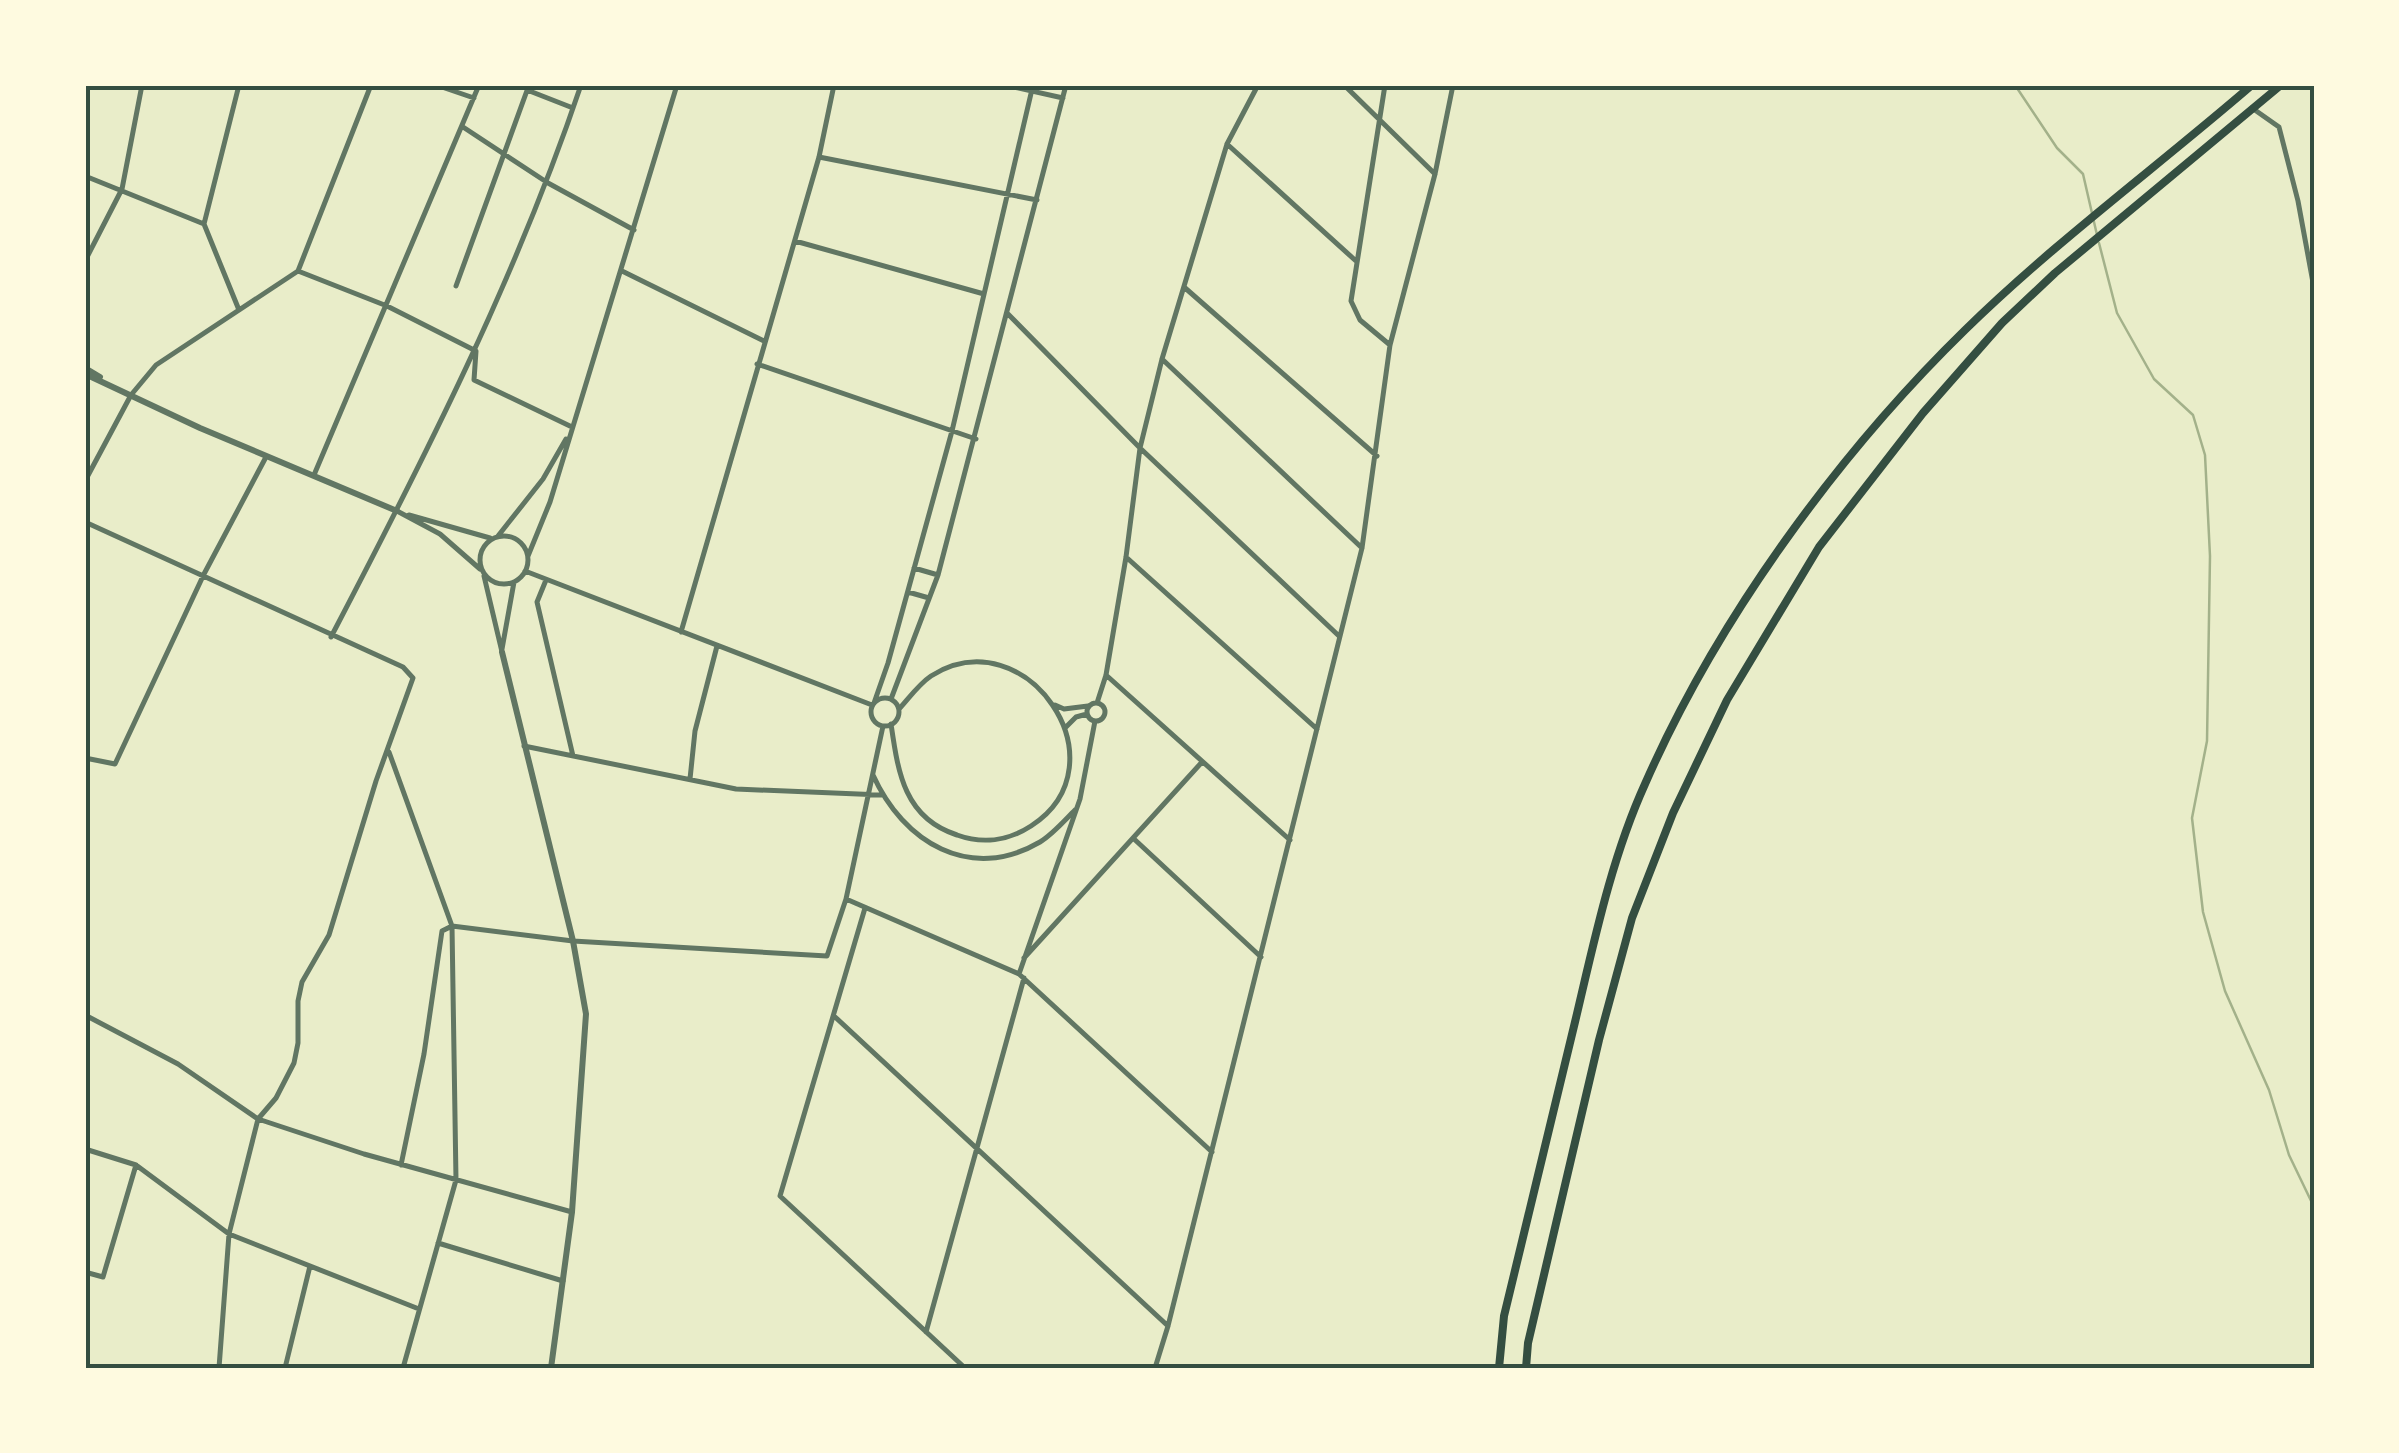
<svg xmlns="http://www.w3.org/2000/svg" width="2399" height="1453" font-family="Cabin,sans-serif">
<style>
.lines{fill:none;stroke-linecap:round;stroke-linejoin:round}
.stream{stroke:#a3b18a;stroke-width:2.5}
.minor{stroke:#617663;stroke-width:5}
.tertiary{stroke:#617663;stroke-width:6}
.secondary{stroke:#344e41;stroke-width:8}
.neatline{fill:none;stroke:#344e41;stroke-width:4}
</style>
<rect width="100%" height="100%" fill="#e9edc9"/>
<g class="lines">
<!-- stream -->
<path class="stream" d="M2015 85 2057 148 2083 174 2097 235
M2099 243 2117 313 2154 379 2193 415 2205 455 2210 556 2207 741 2192 818 2203 912 2225 991 2269 1090 2289 1155 2314 1207"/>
<!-- minor -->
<path class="minor" d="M436 85 474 98
M1005 85 1063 98
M1344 85 1435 174
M1385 85 1351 301 1360 320 1390 345
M527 90 573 108
M2252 108 2279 127 2298 201 2314 288
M463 127 548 183 634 230
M1227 144 1356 261
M819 157 1037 200
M85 176 204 224
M795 241 984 294
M85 261 122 189 142 85
M298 271 387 306 476 351 474 380 572 427
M622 271 764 341
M456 286 529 85
M1184 287 1377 456
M239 310 204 224 239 85
M1008 314 1140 448 1339 636
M1162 359 1362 548
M757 364 976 439
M314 475 479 85
M85 481 131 395 156 365 298 271 371 85
M397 511 440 534 480 569
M409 515 490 538
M85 522 403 667 413 678 376 781 329 935 302 982 298 1001V1043L294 1063 276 1098 258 1119 229 1234 219 1368
M480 560a24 24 0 1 1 48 0a24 24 0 1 1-48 0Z
M498 536 543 479 566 439
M528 556 550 502 677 85
M1126 557 1317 729
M914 568 938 575
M525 571 872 705
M484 576 502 652
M546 580 537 602 573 756
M908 592 929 598
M681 632 819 157 834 85
M331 637C425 457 516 278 581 85
M502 649 514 582
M1106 675 1290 840
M871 712a14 14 0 1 1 28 0a14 14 0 1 1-28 0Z
M891 699 938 575 1066 85
M1087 712a9 9 0 1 1 18 0a9 9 0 1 1-18 0Z
M874 703 888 663 952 431 1033 85
M1097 703 1106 675 1126 557 1140 448 1162 359 1227 144 1258 85
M1055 705 1064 709 1088 706
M891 724C898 772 904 818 957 835 982 844 1008 841 1031 826 1127 764 1026 616 931 676 919 684 909 698 899 709
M1065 728 1076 717 1087 714
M524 746 736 789 882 795
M389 752 452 926 456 1180 403 1368
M85 758 115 764 204 574 266 457
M873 775C903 842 970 883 1040 842 1053 834 1064 821 1075 810
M690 779 695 731 717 646
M1133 838 1261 957
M846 899 1019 974 1212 1152
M865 908 780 1196 965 1368
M1024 958 1202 762
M1019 974 1080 799 1095 721
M85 1015 178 1064 258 1119 364 1154 572 1212
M834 1016 1168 1326
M85 1149 136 1165 229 1234 419 1309
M401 1165 424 1054 442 931 452 926 573 941 827 956 846 899 883 726
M438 1243 563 1281
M85 1272 103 1277 136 1165
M926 1332 1024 978
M285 1368 310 1266
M1155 1368 1168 1326 1362 548 1390 345 1435 174 1453 85"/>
<!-- tertiary -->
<path class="tertiary" d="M85 368 100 377
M85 374 200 428 397 511
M502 652 573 941 586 1014 572 1212 551 1368"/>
<!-- secondary -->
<path class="secondary" d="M1499 1368 1504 1316C1528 1218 1551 1120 1575 1022 1594 942 1611 859 1645 784 1717 620 1837 455 1965 330 2055 242 2157 167 2252 85
M1526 1368 1528 1343 1599 1040 1632 918 1673 813 1727 700 1819 547 1923 413 2002 323 2055 273 2281 85"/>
</g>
<!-- border -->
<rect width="2399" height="1453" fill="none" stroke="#fefae0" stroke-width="175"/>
<rect x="88" y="88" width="2224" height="1278" class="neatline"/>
</svg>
